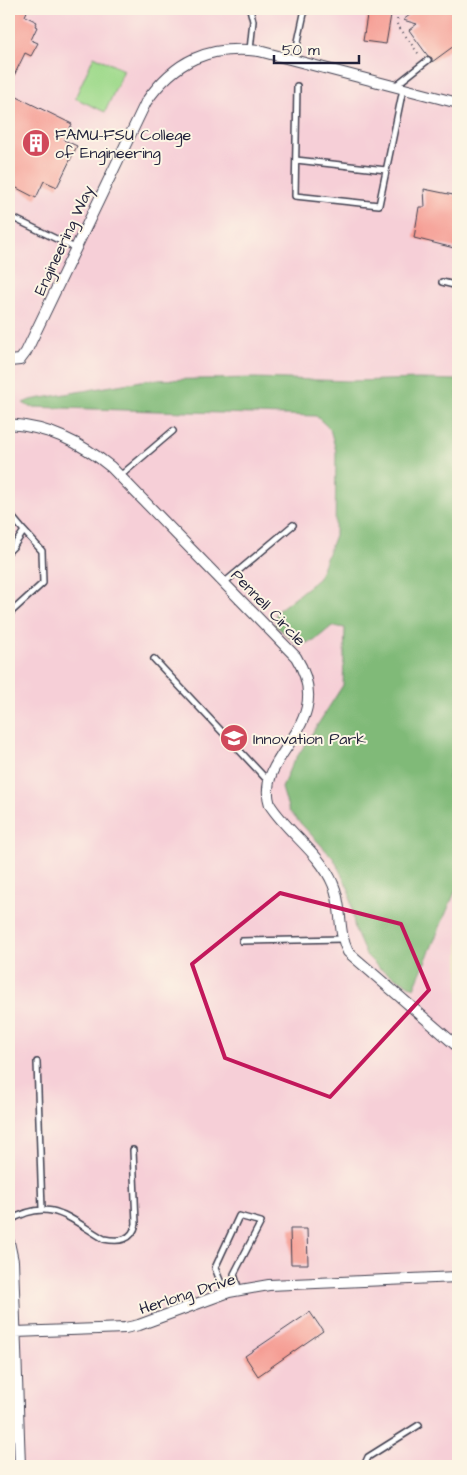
<svg xmlns="http://www.w3.org/2000/svg" width="467" height="1475" font-family="'Architects Daughter',sans-serif">
<style>
.built{fill:#f6cfd7}
.green{fill:#a0da8d;stroke:#617e64}
.forest{fill:#80ba78;stroke:#516e5a}
.building{fill:#f59b93}
.lines{fill:none;stroke-linecap:round;stroke-linejoin:round}
.lane-casing{stroke:#403f4f;stroke-width:8}
.street-casing{stroke:#403f4f;stroke-width:12}
.path{stroke:#403f4f;stroke-width:2;stroke-dasharray:1 4;stroke-linecap:butt}
.lane{stroke:#fff;stroke-width:5}
.street{stroke:#fff;stroke-width:10}
.marked{fill:none;stroke:#c2185b;stroke-width:4;stroke-linejoin:round}
.labels{text-anchor:middle;stroke-width:4;stroke-linejoin:round;paint-order:stroke}
.poi-label{font-size:16px;fill:#22223b;stroke:#fcf5e5;text-anchor:start}
.street-label{font-size:16px;fill:#22223b;stroke:#fcf5e5}
</style>
<rect width="100%" height="100%" fill="#fcf5e5"/>
<filter id="ink" filterUnits="userSpaceOnUse"><feTurbulence type="fractalNoise" baseFrequency=".02" numOctaves="2"/><feDisplacementMap in="SourceGraphic" scale="10" xChannelSelector="R" yChannelSelector="G"/><feConvolveMatrix kernelMatrix="1 2 1 2 8 2 1 2 1" color-interpolation-filters="sRGB"/></filter>
<filter id="wash" filterUnits="userSpaceOnUse"><feTurbulence type="fractalNoise" baseFrequency=".0096" numOctaves="4" result="noise"/><feDisplacementMap in="SourceGraphic" scale="20" xChannelSelector="R" yChannelSelector="G"/><feGaussianBlur stdDeviation="1.12" result="paint"/><feColorMatrix in="noise" values="0 0 0 0 0 0 0 0 0 0 0 0 0 0 0 0 0 1.4 0 .05"/><feComposite in="paint" operator="in"/></filter>
<g filter="url(#wash)">
<rect width="100%" height="100%" fill="#ebe4c3"/>
<!-- built -->
<path class="built" d="M9 9H458V1466H9Z"/>
<!-- green -->
<path class="green" d="M94 56 124 70 105 112 75 98Z"/>
<!-- forest -->
<path class="forest" d="M255 378 352 381 420 379 458 380V745L455 749 448 778 458 796V885L414 988 379 968 366 955 355 930 349 890 334 859 289 811 282 788 290 768 343 685 345 628 332 626 314 641 298 645 275 625 276 612 318 579 335 535 336 451 330 429 316 416 30 407 23 403 30 400 147 380Z"/>
<g id="blocks">
<!-- building -->
<path class="building" d="M9 9H28L25 16 37 22 35 26 37 27 31 40 38 43 31 56 25 53 9 86Z
M368 9H392L386 44 363 41Z
M418 9H458V43L432 62V58L428 56 409 30 417 24 403 20Z
M9 93 72 124 64 140 77 146 57 187 44 181 36 198 9 184Z
M424 189 458 196V249L414 238 419 207H425Z
M290 1229H307L308 1264H291Z
M310 1312 323 1331 258 1376 245 1356Z"/>
</g>
</g>
<g filter="url(#ink)">
<use href="#blocks" fill-opacity="0" stroke="#403f4f" stroke-width="1"/>
<g class="lines">
<defs>
<path id="lane" d="M250 9 253 21 250 50
M294 60 305 9
M297 86 295 196 379 205 403 89
M395 86 428 60
M296 160 386 170
M9 216 75 248
M442 282 458 286
M120 476 173 431
M9 513 24 531 13 547 9 551
M225 582 293 525
M9 614 43 583 42 551 24 531
M154 659 268 781
M242 941 342 939
M37 1062 42 1209
M9 1221C50 1196 68 1218 104 1239 119 1242 132 1241 136 1224L133 1150
M225 1293 215 1268 239 1216 261 1222 234 1274 239 1291
M364 1466 368 1457 419 1425"/>
<path id="street" d="M9 361 20 360 26 352 146 102C175 60 209 45 259 51L458 103
M9 424C49 427 80 442 111 467L296 657C339 727 253 754 270 805 288 833 320 853 333 884 343 906 337 931 348 952L458 1047
M9 1242 13 1261 20 1466
M15 1332 125 1328 139 1325 229 1292 269 1285 458 1277"/>
</defs>
<!-- lane casing -->
<use href="#lane" class="lane-casing"/>
<!-- street casing -->
<use href="#street" class="street-casing"/>
<!-- path -->
<path class="path" d="M398 9 397 24 420 56"/>
<!-- lane -->
<use href="#lane" class="lane"/>
<!-- street -->
<use href="#street" class="street"/>
</g>
</g>
<!-- marked area -->
<path class="marked" d="M280 893 401 924 429 990 330 1097 225 1058 192 964Z"/>
<!-- icons -->
<defs>
<symbol id="building-disc" viewBox="-11 -11 22 22"><circle r="9.5" fill="#d1495b" stroke="#fcf5e5"/><path d="M-4-6H4V6H1V3H-1V6H-4ZM-2.5-4.3h1.7v1.8h-1.7ZM.8-4.3h1.7v1.8H.8ZM-2.5-1h1.7V.8h-1.7ZM.8-1h1.7V.8H.8Z" fill="#fff"/></symbol>
<symbol id="university-disc" viewBox="-11 -11 22 22"><circle r="9.5" fill="#d1495b" stroke="#fcf5e5"/><path d="M0-5L7-2L0 1L-7-2ZM-4 1L0 2.5L4 1V4Q0 6-4 4Z" fill="#fff"/></symbol>
</defs>
<g fill-rule="evenodd">
<use href="#building-disc" x="20" y="127" width="32" height="32"/>
<use href="#university-disc" x="218" y="722" width="32" height="32"/>
</g>
<g class="labels">
<!-- poi labels -->
<g class="poi-label">
<text x="55" y="140">FAMU-FSU College<tspan x="55" dy="18">of Engineering</tspan></text>
<text x="253" y="744">Innovation Park</text>
</g>
<!-- street labels -->
<g class="street-label">
<text transform="translate(63 240) rotate(-65)" y="6">Engineering Way</text>
<text transform="translate(269 607) rotate(46)" y="6">Pennell Circle</text>
<text transform="translate(187 1293) rotate(-18)" y="6">Herlong Drive</text>
</g>
</g>
<!-- margin -->
<rect width="467" height="1475" fill="none" stroke="#fcf5e5" stroke-width="30"/>
<!-- scale -->
<path d="M274 55v8h85v-8" fill="none" stroke="#22223b" stroke-width="2.5"/>
<text x="282" y="55" font-size="15" fill="#22223b" stroke="#fcf5e5" stroke-width="4" paint-order="stroke">50 m</text>
</svg>
